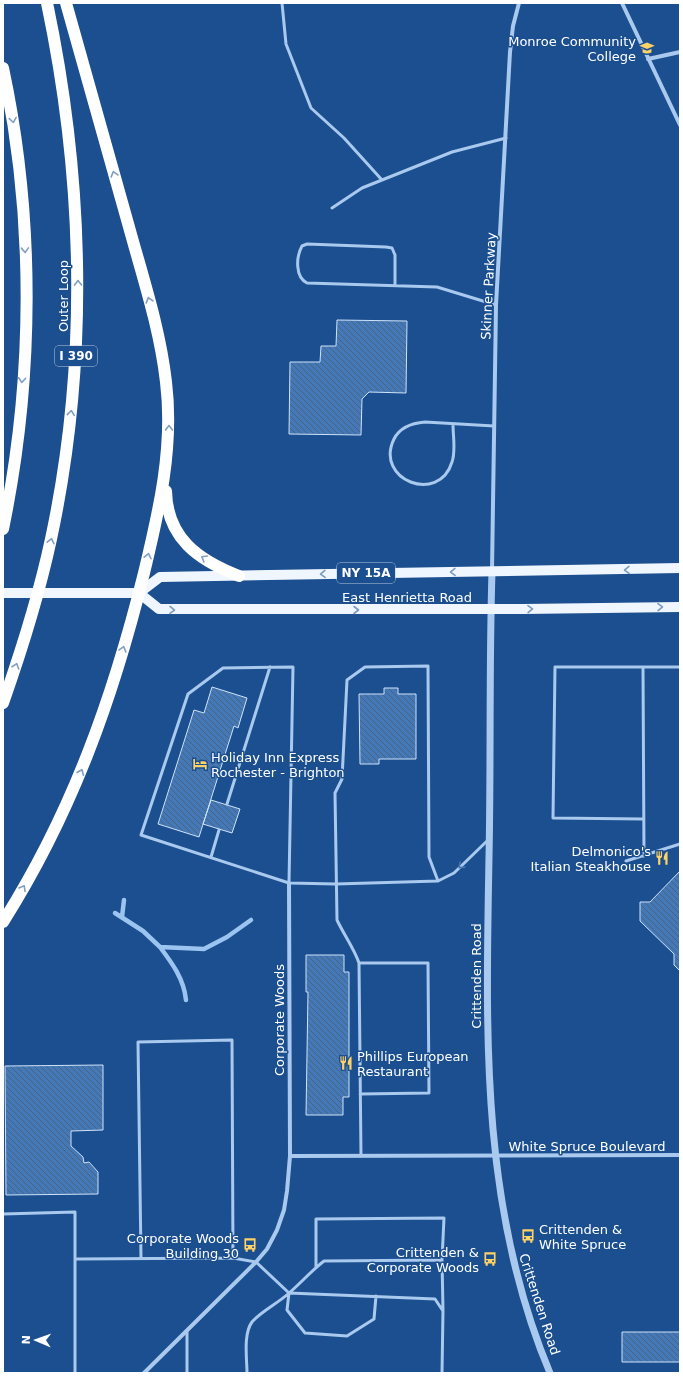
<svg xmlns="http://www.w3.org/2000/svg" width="683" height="1376" font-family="'DejaVu Sans',sans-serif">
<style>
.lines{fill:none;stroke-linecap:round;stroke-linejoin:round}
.stream{stroke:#9cc4f0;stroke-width:4.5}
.building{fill:url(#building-back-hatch);stroke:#cfe3fa}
.service{stroke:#a9c9ee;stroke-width:3}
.minor{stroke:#a9c9ee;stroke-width:4}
.tertiary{stroke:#a9c9ee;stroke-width:7}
.primary{stroke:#f0f6ff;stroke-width:10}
.motorway{stroke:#fff;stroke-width:12}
.oneway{stroke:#829ec1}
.oneway2{stroke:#7b9ac1}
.oneway3{stroke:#4674ac}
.labels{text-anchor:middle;stroke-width:3;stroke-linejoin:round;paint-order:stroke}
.shield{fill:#1b4f8f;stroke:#bbcadd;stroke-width:1}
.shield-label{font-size:12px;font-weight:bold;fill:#fff}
.poi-label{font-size:13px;fill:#fff;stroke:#1b4f8f;text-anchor:end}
.street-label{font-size:13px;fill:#fff;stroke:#1b4f8f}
</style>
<defs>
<pattern id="building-back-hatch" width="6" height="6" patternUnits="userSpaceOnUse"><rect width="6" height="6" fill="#4478b7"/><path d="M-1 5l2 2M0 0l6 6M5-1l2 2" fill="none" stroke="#486282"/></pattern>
</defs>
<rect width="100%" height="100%" fill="#1b4f8f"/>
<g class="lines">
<!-- stream -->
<path class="stream" d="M115 913 143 931 160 947 204 949 227 937 251 920
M122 917 124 900
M160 947C172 963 184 979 186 1000"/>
</g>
<!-- building -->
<path class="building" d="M337 320 407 321 406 393 369 392 362 399 361 435 289 434 290 362H320L321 346H336Z
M212 687 247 698 238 728 234 726 199 837 158 824 194 710 204 713Z
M384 688H398V694H416V759H379V764H360L359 694H384Z
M211 800 240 809 232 833 203 824Z
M680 871V971L674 965V954L640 921V902H650Z
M306 955H344V972H349V1097H343V1115H306L308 992H306Z
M103 1065V1130L71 1131V1146L83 1157 84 1163 89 1162 98 1172V1194L6 1195 5 1066Z
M622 1332H680V1362H622Z"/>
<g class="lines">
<!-- service -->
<path class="service" d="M282 3 286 44 311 108 344 138 382 180
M332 208 362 188 452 152 506 138
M395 284V255L392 248 386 247 307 244 302 246C296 257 295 277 307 283L437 287 496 305
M453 425C453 436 456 451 452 462 439 505 374 480 394 439 400 427 412 423 425 422L494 426
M643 667H680
M227 804 270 667
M643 819 553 818 555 667H643L644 856
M211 857 219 830
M626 861 680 844
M289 883 293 667 223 668 188 694 141 835 289 883 336 884 438 881 454 873 487 841
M359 963H428L429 1093 360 1094
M361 1156 359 963C354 948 344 935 337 920L335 793 342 779 347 680 365 667 428 666 429 857 438 881
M3 1214 75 1212V1373
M77 1259 233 1258 256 1262 289 1293
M141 1259 138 1042 232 1040 233 1258
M442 1260 443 1310
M376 1296 374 1319 347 1336 305 1333 287 1310 289 1293 435 1299 443 1311 442 1373
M187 1331V1373
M247 1373C247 1359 243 1334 252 1322 260 1312 278 1303 288 1294 301 1283 311 1271 324 1261L442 1260 444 1218 316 1219V1267"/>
<!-- minor -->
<path class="minor" d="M622 3 680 125
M648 59 680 52
M492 571 496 305 510 52 513 26 519 3
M290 1156 680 1155
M144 1373 256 1262 267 1249 277 1230 284 1210 287 1191 290 1156 289 883"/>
<!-- tertiary -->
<path class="tertiary" d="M492 572C489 667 491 762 489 857 486 1033 480 1207 550 1373"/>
<!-- primary -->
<path class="primary" d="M3 593H139L160 577 680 568
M139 593 159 609H523L680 607"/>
<!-- motorway -->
<path class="motorway" d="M3 68C35 218 34 379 3 529
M166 491C167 538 198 560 239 576
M3 703C22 649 39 595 51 539 89 362 84 179 47 3
M3 922C72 813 113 698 144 573 159 511 174 447 166 382 160 329 143 278 129 227 108 152 87 78 66 3"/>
</g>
<!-- one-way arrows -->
<defs><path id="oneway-chevron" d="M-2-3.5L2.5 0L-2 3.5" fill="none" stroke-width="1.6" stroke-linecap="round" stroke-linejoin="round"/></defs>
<g class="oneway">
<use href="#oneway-chevron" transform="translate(13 120) rotate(81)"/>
<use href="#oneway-chevron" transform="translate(114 174) rotate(-106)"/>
<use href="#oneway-chevron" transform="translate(25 250) rotate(88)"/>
<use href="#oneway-chevron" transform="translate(78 283) rotate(-91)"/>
<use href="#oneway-chevron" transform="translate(149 300) rotate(-106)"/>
<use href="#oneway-chevron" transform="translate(22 380) rotate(94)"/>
<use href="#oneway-chevron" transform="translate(71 413) rotate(-84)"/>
<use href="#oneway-chevron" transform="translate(169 428) rotate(-90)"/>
<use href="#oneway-chevron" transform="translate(51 541) rotate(-77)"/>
<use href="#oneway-chevron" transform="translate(148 556) rotate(-77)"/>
<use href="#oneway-chevron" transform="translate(204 558) rotate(-149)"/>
<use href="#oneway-chevron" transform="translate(123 649) rotate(-74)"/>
<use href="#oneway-chevron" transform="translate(16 666) rotate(-71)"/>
<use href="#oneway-chevron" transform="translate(81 772) rotate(-67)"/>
<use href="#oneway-chevron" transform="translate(23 888) rotate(-60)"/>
</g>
<g class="oneway2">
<use href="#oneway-chevron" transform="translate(627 570) rotate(179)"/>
<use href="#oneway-chevron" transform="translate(453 572) rotate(179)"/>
<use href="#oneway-chevron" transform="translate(323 574) rotate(178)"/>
<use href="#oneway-chevron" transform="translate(660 607) rotate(-1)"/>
<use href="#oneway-chevron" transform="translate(530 609) rotate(-1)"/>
<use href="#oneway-chevron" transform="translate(172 610) rotate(1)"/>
<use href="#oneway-chevron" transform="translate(356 610)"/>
</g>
<use class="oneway3" href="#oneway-chevron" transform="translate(461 866) rotate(136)"/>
<!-- icons -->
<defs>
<symbol id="university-bare" viewBox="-9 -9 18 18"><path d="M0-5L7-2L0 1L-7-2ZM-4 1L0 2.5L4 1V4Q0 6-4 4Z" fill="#ffd166" stroke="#1b4f8f" stroke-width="2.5" paint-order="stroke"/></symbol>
<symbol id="hotel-bare" viewBox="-9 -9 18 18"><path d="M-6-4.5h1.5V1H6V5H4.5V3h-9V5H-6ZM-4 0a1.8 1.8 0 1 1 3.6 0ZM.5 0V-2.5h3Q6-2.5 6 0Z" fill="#ffd166" stroke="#1b4f8f" stroke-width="2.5" paint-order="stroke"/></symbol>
<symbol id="restaurant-bare" viewBox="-9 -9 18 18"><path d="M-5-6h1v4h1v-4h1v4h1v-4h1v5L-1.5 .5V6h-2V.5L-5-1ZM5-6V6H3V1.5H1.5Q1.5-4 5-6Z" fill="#ffd166" stroke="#1b4f8f" stroke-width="2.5" paint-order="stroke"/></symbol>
<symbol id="bus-bare" viewBox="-9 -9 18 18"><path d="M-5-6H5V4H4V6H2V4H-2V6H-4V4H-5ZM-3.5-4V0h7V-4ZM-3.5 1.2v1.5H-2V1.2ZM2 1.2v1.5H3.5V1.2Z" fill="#ffd166" stroke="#1b4f8f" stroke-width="2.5" paint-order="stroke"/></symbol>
</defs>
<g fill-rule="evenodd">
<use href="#university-bare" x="637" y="38" width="20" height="20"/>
<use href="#hotel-bare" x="190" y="754" width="20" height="20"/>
<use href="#restaurant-bare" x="652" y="848" width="20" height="20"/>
<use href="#restaurant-bare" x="336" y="1053" width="20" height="20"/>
<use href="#bus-bare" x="518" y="1226" width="20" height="20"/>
<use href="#bus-bare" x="240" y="1235" width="20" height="20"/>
<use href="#bus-bare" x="480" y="1249" width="20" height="20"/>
</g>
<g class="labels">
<!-- shield labels -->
<g class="shield">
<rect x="55" y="346" width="42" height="20" rx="3"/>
<rect x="337" y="563" width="58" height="20" rx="3"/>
</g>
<g class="shield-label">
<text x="76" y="360">I 390</text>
<text x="366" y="577">NY 15A</text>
</g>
<!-- poi labels -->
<g class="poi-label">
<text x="636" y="46">Monroe Community<tspan x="636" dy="15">College</tspan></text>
<text x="211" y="762" text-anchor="start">Holiday Inn Express<tspan x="211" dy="15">Rochester - Brighton</tspan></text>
<text x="651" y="856">Delmonico's<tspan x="651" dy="15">Italian Steakhouse</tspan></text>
<text x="357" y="1061" text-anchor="start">Phillips European<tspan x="357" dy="15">Restaurant</tspan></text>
<text x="539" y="1234" text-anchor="start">Crittenden &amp;<tspan x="539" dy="15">White Spruce</tspan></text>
<text x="239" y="1243">Corporate Woods<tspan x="239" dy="15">Building 30</tspan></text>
<text x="479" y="1257">Crittenden &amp;<tspan x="479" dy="15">Corporate Woods</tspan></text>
</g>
<!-- street labels -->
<g class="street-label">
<text transform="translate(488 286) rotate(-87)" y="5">Skinner Parkway</text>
<text transform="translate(63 296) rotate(-90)" y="5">Outer Loop</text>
<text x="407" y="602">East Henrietta Road</text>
<text transform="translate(476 976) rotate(-90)" y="5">Crittenden Road</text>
<text transform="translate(279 1020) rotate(-90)" y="5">Corporate Woods</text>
<text x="587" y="1151">White Spruce Boulevard</text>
<text transform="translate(540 1304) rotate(72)" y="5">Crittenden Road</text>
</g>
</g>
<!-- border -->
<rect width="683" height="1376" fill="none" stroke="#ffffff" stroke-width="8"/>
<!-- north arrow -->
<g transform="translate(36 1340) rotate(272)" stroke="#1b4f8f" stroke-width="3" paint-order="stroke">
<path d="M0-3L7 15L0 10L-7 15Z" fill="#ffffff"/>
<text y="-6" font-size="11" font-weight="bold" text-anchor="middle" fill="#ffffff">N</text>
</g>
</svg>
